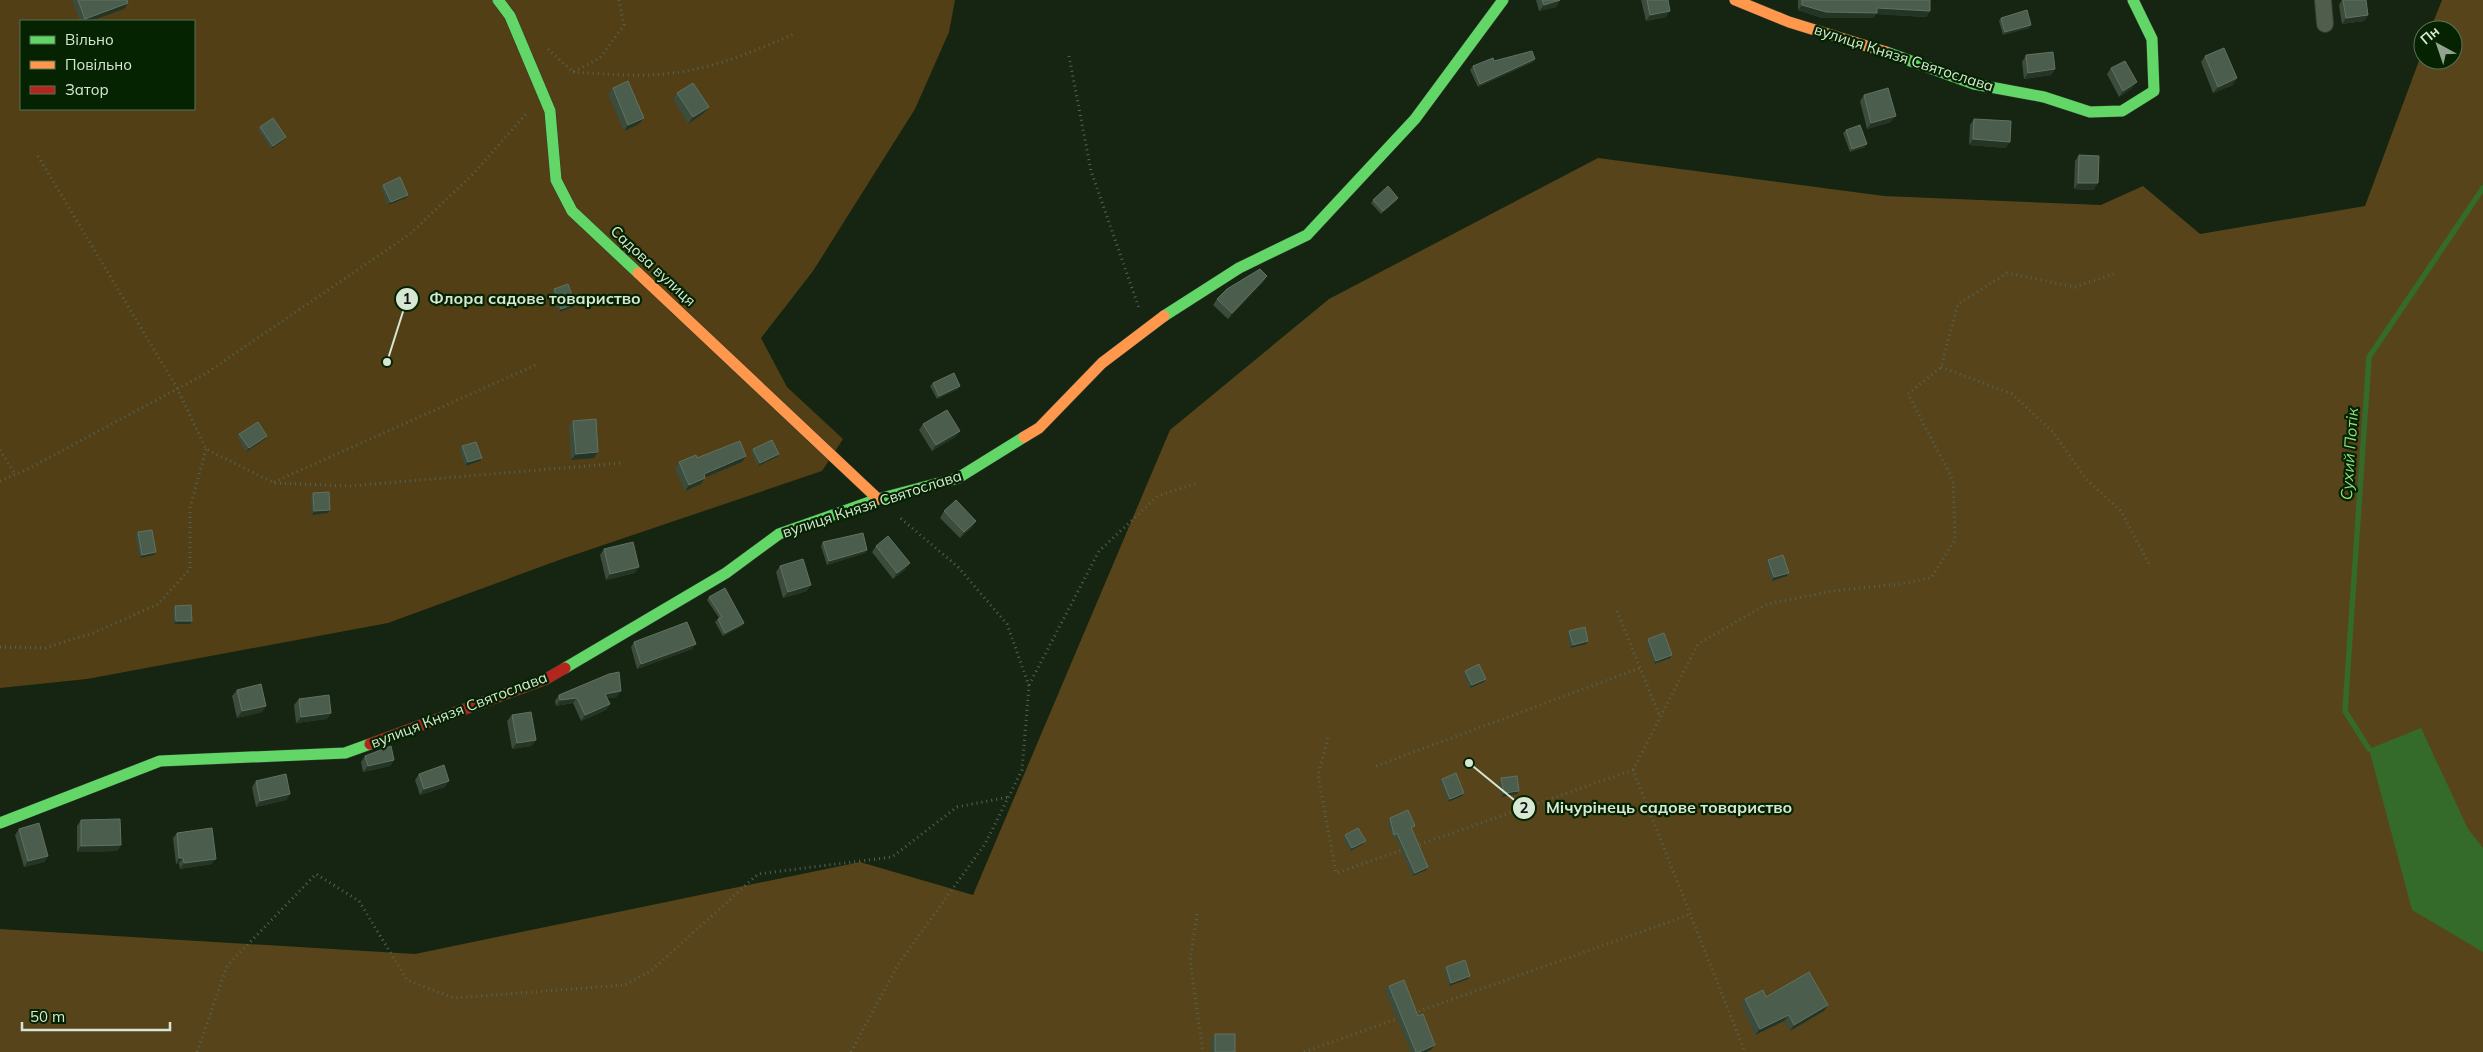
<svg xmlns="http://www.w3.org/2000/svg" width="2483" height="1052" font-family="Mulish,sans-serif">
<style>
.green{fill:#523f15;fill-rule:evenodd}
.forest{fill:#58441a}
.water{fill:#346a2a}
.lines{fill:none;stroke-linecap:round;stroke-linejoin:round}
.stream{stroke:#346a2a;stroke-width:5.5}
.street-casing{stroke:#313d2f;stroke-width:18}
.fast-casing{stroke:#313d2f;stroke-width:12}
.slow-casing{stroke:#313d2f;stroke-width:12}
.jam-casing{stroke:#313d2f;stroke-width:12}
.path{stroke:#566354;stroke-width:3;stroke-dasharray:1 4;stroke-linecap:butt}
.street{stroke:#505d4d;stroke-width:16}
.fast{stroke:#63d668;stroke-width:11}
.slow{stroke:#ff974d;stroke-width:11}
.jam{stroke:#b3261e;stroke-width:11}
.wall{fill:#3b4c3d}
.shaded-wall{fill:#253525}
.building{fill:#4b5d4d;stroke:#617262}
.labels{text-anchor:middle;stroke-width:4.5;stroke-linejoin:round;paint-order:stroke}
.street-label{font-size:15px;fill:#d6e8d3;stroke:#052301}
.water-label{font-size:16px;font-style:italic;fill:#90df82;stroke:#052301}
.leader{fill:none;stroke:#d6e8d3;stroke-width:2}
.callout-dot{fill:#d6e8d3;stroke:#052301;stroke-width:2}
.mark-label{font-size:15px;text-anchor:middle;font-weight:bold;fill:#111}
.callout-label{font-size:16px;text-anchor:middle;font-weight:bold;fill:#d6e8d3;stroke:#052301;stroke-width:4.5;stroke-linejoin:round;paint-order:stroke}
</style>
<rect width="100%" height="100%" fill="#152511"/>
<!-- green -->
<path class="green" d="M0 0H955L949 32 915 109 813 271 761 338 787 387 843 439 822 471 562 559 388 623 87 679 0 688ZM21 21H194V109H21Z"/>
<!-- forest -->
<path class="forest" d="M2442 0H2483V1052H0V929L415 954 860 862 973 895 1170 430 1329 299 1598 158 1884 196 2101 205 2143 186 2200 234 2365 206 2423 50V60H2453V30H2430Z"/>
<!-- water -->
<path class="water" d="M2421 728 2468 829 2483 848V952L2412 910 2369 749Z"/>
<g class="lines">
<!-- stream -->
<path class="stream" d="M2369 749 2345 711 2369 357 2483 188"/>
<defs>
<path id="street" d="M2323 0 2325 24"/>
<path id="fast" d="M498 0 510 16 550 111 556 180 572 211 638 273
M1886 52 1974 84 2044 97 2090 112 2122 111 2154 91 2152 39 2133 0
M1164 316 1239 268 1307 235 1415 119 1503 0
M565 668 726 573 779 534 878 499 958 478 1024 437
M0 823 160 761 345 753 370 744"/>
<path id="slow" d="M1735 0 1789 22 1886 52
M638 273 878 499
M1024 437 1039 428 1102 363 1164 316"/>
<path id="jam" d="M370 744 546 679 565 668"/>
</defs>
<!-- street casing -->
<use href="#street" class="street-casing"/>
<!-- fast casing -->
<use href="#fast" class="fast-casing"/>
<!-- slow casing -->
<use href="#slow" class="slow-casing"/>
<!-- jam casing -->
<use href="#jam" class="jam-casing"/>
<!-- path -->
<path class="path" d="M548 49 573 72 600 58 624 25 619 0
M1069 56 1091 171 1139 308
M573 72C608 74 646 78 680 72 721 66 759 49 796 33
M38 156 177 388 206 449 274 483 350 486 622 463
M1941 367 2012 394 2053 432 2087 480 2121 511 2149 564
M0 450 15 474
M0 481 26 470 205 374 410 234 473 174 528 112
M274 482 538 364
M1617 611 1660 717
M0 647 45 648 96 632 158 604 190 569V508L206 449
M1029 685 1099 551 1158 496 1198 483
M1328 738 1318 775 1336 873 1405 849
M1376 766 1640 668
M1633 770 1698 644 1767 604 1833 591 1899 584 1931 578 1955 540 1953 480 1908 394 1941 367 1958 304 2007 273 2075 287 2114 274
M1415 846 1633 770 1745 1052
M1197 914 1190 961 1203 1052
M1414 1013 1691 914
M197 1052 227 966 316 874 359 901 407 980 454 998 625 985 652 970 758 874 892 857 957 807 1009 797
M851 1052 899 963 985 844 1022 770 1029 686 1007 624 958 567 898 516
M1304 1052 1399 1018"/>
<!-- street -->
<use href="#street" class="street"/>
<!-- fast -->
<use href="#fast" class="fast"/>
<!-- slow -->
<use href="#slow" class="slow"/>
<!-- jam -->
<use href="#jam" class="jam"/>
</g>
<!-- wall -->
<path class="wall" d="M72 0H127L128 3 124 9 91 21H80Z
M1536 0H1560L1556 7 1539 11Z
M1641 0H1668L1666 17 1646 21Z
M1798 0H1930V11L1926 17 1876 14 1873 18H1822L1798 10Z
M2342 0H2366L2368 15 2364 21 2342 24 2339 5Z
M2001 18 2029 28 2003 35 1999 21Z
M2026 55 2055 69 2051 75 2024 79 2022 62Z
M2205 56 2233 85 2213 93 2201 62Z
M1494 61 1533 62 1478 87 1470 70 1473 66Z
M2111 68 2132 88 2119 97 2107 74Z
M613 88 644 118 639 124 624 131 608 94Z
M677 93 709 107 704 113 688 124 673 99Z
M1864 95 1891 122 1867 129 1860 101Z
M1974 119 2006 148 1969 145 1970 125Z
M260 127 284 140 271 149 258 130Z
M1846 130 1865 147 1850 152 1843 133Z
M2079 155 2094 190 2074 189 2075 161Z
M383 185 408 195 406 198 388 205 381 188Z
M1373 200 1396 201 1381 214 1371 203Z
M1267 276 1263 282 1228 319 1213 305 1217 299Z
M554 289 573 307 559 312 552 292Z
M933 383 960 386 958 389 937 399 930 386Z
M573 421 598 452 594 458 571 460 569 427Z
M923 424 960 431 955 437 932 451 919 430Z
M239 434 267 436 265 439 246 452 237 437Z
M462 446 480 461 465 466 460 450Z
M753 449 777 457 758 466 751 452Z
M746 456 742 462 705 477 701 484 685 491 675 469 679 462 697 458Z
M313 493 328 513 312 515 311 496Z
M944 511 976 521 972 527 960 538 940 518Z
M138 532 154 555 140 558 135 535Z
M823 542 867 550 865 553 827 565 821 546Z
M876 546 906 569 893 579 872 552Z
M604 549 635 573 606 580 600 555Z
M1768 560 1787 576 1772 581 1766 563Z
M780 566 807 591 783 598 776 572Z
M709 597 744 623 742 626 723 636 715 622 719 618 707 600Z
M175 606 190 624H174L173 609Z
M1569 631 1588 641 1586 644 1570 648 1567 634Z
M1648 639 1672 655 1670 658 1654 664 1646 642Z
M634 642 692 649 637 669 631 647Z
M1465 671 1486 679 1484 682 1470 688 1463 674Z
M237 690 266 706 262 712 237 718 232 696Z
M559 695 617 697 607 698 610 704 606 710 581 721 573 703 556 706 555 701Z
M299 699 331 713 327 719 296 723 294 705Z
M512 715 536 740 531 746 512 749 507 721Z
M365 756 394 760 390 766 363 772 361 762Z
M419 774 445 787 420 795 415 780Z
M1501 778 1517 794 1502 797 1499 782Z
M1442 779 1464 793 1462 796 1448 802 1440 782Z
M256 781 290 794 286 800 256 807 252 787Z
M1390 818 1413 829H1412L1428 867 1426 870 1412 876 1395 836 1392 838 1388 821Z
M81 820 121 845 117 851 77 852V826Z
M19 829 48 856 44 862 24 867 15 835Z
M177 833 212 864 180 869 179 863 176 864 173 838Z
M1345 835 1366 841 1363 844 1350 851 1343 838Z
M1446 967 1468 979 1449 986 1444 970Z
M1389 986 1418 1016 1431 1050 1426 1052H1411L1385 991Z
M1766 997 1828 1005 1824 1011 1790 1031 1784 1021 1755 1035 1741 1005 1745 999Z
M1215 1034 1235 1052H1211V1040Z"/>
<!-- shaded-wall -->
<path class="shaded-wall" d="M1560 0 1556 7 1539 11 1544 5Z
M128 3 124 9 91 21H84L85 19Z
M1802 5 1877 8 1930 11 1926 17 1876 14 1873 18H1822L1798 10Z
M1670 11 1666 17 1646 21 1650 15Z
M2368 15 2364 21 2342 24 2346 18Z
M2031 25 2029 28 2003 35 2005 32Z
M1535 59 1533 62 1478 87 1480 84Z
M2055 69 2051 75 2024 79 2028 73Z
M2237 78 2233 85 2213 93 2218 87Z
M2137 82 2132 88 2119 97 2123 91Z
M709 107 704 113 688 124 693 117Z
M1896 116 1891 122 1867 129 1871 123Z
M644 118 639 124 624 131 628 125Z
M286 137 284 140 271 149 273 146Z
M1973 139 2010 142 2006 148 1969 145Z
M1867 144 1865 147 1850 152 1852 149Z
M2078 183H2098L2094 190 2074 189Z
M408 195 406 198 388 205 391 202Z
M1398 198 1396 201 1381 214 1383 211Z
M1267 276 1263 282 1228 319 1232 313Z
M575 304 573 307 559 312 561 309Z
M960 386 958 389 937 399 939 396Z
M960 431 955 437 932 451 936 445Z
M267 436 265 439 246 452 249 448Z
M598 452 594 458 571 460 576 454Z
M779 454 777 457 758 466 760 463Z
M746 456 742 462 699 480 704 474Z
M482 458 480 461 465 466 468 462Z
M705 478 701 484 685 491 689 485Z
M330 510 328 513 312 515 314 511Z
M976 521 972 527 960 538 964 532Z
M867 550 865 553 827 565 829 561Z
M156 552 154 555 140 558 142 555Z
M910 563 906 569 893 579 897 573Z
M639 567 635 573 606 580 610 574Z
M1789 573 1787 576 1772 581 1774 577Z
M811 585 807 591 783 598 788 592Z
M176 621H192L190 624H174Z
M744 623 742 626 723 636 725 633Z
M1588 641 1586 644 1570 648 1573 645Z
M696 644 692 649 637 669 641 664Z
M1672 655 1670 658 1654 664 1656 661Z
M1486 679 1484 682 1470 688 1472 685Z
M621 691 617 697 601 699 605 694Z
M577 698 573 703 556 706 560 700Z
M610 704 606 710 581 721 585 715Z
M266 706 262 712 237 718 242 711Z
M331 713 327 719 296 723 301 717Z
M536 740 531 746 512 749 517 743Z
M394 760 390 766 363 772 368 766Z
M449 781 445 787 420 795 424 789Z
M1519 791 1517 794 1502 797 1504 793Z
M1464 793 1462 796 1448 802 1450 799Z
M290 794 286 800 256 807 260 801Z
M1366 841 1363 844 1350 851 1352 848Z
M121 845 117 851 77 852 81 846Z
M48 856 44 862 24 867 28 861Z
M179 858H183L179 863 176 864Z
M216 859 212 864 180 869 184 863Z
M1428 867 1426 870 1412 876 1415 873Z
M1470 976 1468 979 1449 986 1451 983Z
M1828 1005 1824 1011 1790 1031 1794 1025Z
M1789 1015 1784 1021 1755 1035 1760 1029Z
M1435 1045 1431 1050 1426 1052H1419Z"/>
<!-- building -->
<path class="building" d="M78 0H127L128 3 85 19Z
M1542 0H1560L1544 5Z
M1647 0H1668L1670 11 1650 15Z
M1802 0H1930V11L1877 8V13L1826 12 1802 5Z
M2343 0H2366L2368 15 2346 18Z
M2027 10 2031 25 2005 32 2001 18Z
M2224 48 2237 78 2218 87 2205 56Z
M1532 51 1535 59 1480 84 1473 66 1493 58 1494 61Z
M2053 52 2055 69 2028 73 2026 55Z
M2125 61 2137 82 2123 91 2111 68Z
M628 81 644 118 628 125 613 88Z
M693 83 709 107 693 117 677 93Z
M1888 88 1896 116 1871 123 1864 95Z
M273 118 286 137 273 146 260 127Z
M1974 119 2011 121 2010 142 1973 139Z
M1860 125 1867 144 1852 149 1846 130Z
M2079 155 2099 156 2098 183H2078Z
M400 177 408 195 391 202 383 185Z
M1388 186 1398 198 1383 211 1373 200Z
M1260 269 1267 276 1232 313 1217 299 1227 289Z
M568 284 575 304 561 309 554 289Z
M954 373 960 386 939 396 933 383Z
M947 410 960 431 936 445 923 424Z
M596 419 598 452 576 454 573 421Z
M258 422 267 436 249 448 239 434Z
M772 440 779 454 760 463 753 449Z
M740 441 746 456 704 474 705 478 689 485 679 462 696 455 697 458Z
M476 442 482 458 468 462 462 446Z
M329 492 330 510 314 511 313 493Z
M956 500 976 521 964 532 944 511Z
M152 530 156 552 142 555 138 532Z
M863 533 867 550 829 561 823 542Z
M888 536 910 563 897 573 876 546Z
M633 542 639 567 610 574 604 549Z
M1783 555 1789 573 1774 577 1768 560Z
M803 559 811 585 788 592 780 566Z
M725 588 744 623 725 633 718 619 722 617 709 597Z
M191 605 192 621H176L175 606Z
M687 622 696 644 641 664 634 642Z
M1585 627 1588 641 1573 645 1569 631Z
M1664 633 1672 655 1656 661 1648 639Z
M1479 664 1486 679 1472 685 1465 671Z
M619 672 621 691 605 694 610 704 585 715 577 698 560 700 559 695 609 674Z
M261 684 266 706 242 711 237 690Z
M329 695 331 713 301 717 299 699Z
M531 712 536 740 517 743 512 715Z
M391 746 394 760 368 766 365 756Z
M444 765 449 781 424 789 419 774Z
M1456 773 1464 793 1450 799 1442 779Z
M286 774 290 794 260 801 256 781Z
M1517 776 1519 791 1504 793 1501 778Z
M1408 810 1415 826 1411 827 1428 867 1415 873 1397 833 1394 835 1390 818Z
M120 819 121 845 81 846V820Z
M39 823 48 856 28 861 19 829Z
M212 828 216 859 184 863 183 858H179L177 833Z
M1358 828 1366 841 1352 848 1345 835Z
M1465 960 1470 976 1451 983 1446 967Z
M1809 972 1828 1005 1794 1025 1789 1015 1760 1029 1745 999 1763 990 1766 997Z
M1404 980 1418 1016 1423 1014 1435 1045 1419 1052H1416L1389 986Z
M1215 1034H1235V1052H1215Z"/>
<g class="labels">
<!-- street labels -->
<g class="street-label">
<text transform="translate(1904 58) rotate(18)" y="5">вулиця Князя Святослава</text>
<text transform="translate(653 266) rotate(43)" y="5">Садова вулиця</text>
<text transform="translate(872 504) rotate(-18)" y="5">вулиця Князя Святослава</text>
<text transform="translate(459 710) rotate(-21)" y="5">вулиця Князя Святослава</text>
</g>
<!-- water labels -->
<g class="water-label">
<text transform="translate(2349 454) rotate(-86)" y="6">Сухий Потік</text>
</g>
</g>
<!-- callouts -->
<path class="leader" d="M387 362L407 299M1469 763L1524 808"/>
<g class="callout-dot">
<circle cx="387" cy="362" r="5"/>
<circle cx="1469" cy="763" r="5"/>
<circle cx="407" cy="299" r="12"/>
<circle cx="1524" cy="808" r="12"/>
</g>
<g class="mark-label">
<text x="407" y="304">1</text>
<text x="1524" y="813">2</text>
</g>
<g class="callout-label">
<text x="535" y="304">Флора садове товариство</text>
<text x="1669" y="813">Мічурінець садове товариство</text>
</g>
<!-- legend -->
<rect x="20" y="20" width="175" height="90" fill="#052301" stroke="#597255"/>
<rect x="30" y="36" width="25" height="8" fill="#63d668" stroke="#597255"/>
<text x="65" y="45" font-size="15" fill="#d6e8d3">Вільно</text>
<rect x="30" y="61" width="25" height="8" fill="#ff974d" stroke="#597255"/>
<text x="65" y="70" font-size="15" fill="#d6e8d3">Повільно</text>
<rect x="30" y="86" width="25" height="8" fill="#b3261e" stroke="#597255"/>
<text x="65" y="95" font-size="15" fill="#d6e8d3">Затор</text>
<!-- north arrow -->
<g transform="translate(2438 45) rotate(320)"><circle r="24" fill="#052301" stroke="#597255"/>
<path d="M0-4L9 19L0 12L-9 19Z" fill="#92a48f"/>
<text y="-8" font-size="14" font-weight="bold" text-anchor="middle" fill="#d6e8d3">Пн</text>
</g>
<!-- scale -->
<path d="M22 1022v8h148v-8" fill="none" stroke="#d6e8d3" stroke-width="2.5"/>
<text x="30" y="1022" font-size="15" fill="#d6e8d3" stroke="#052301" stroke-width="4" paint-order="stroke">50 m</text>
</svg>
